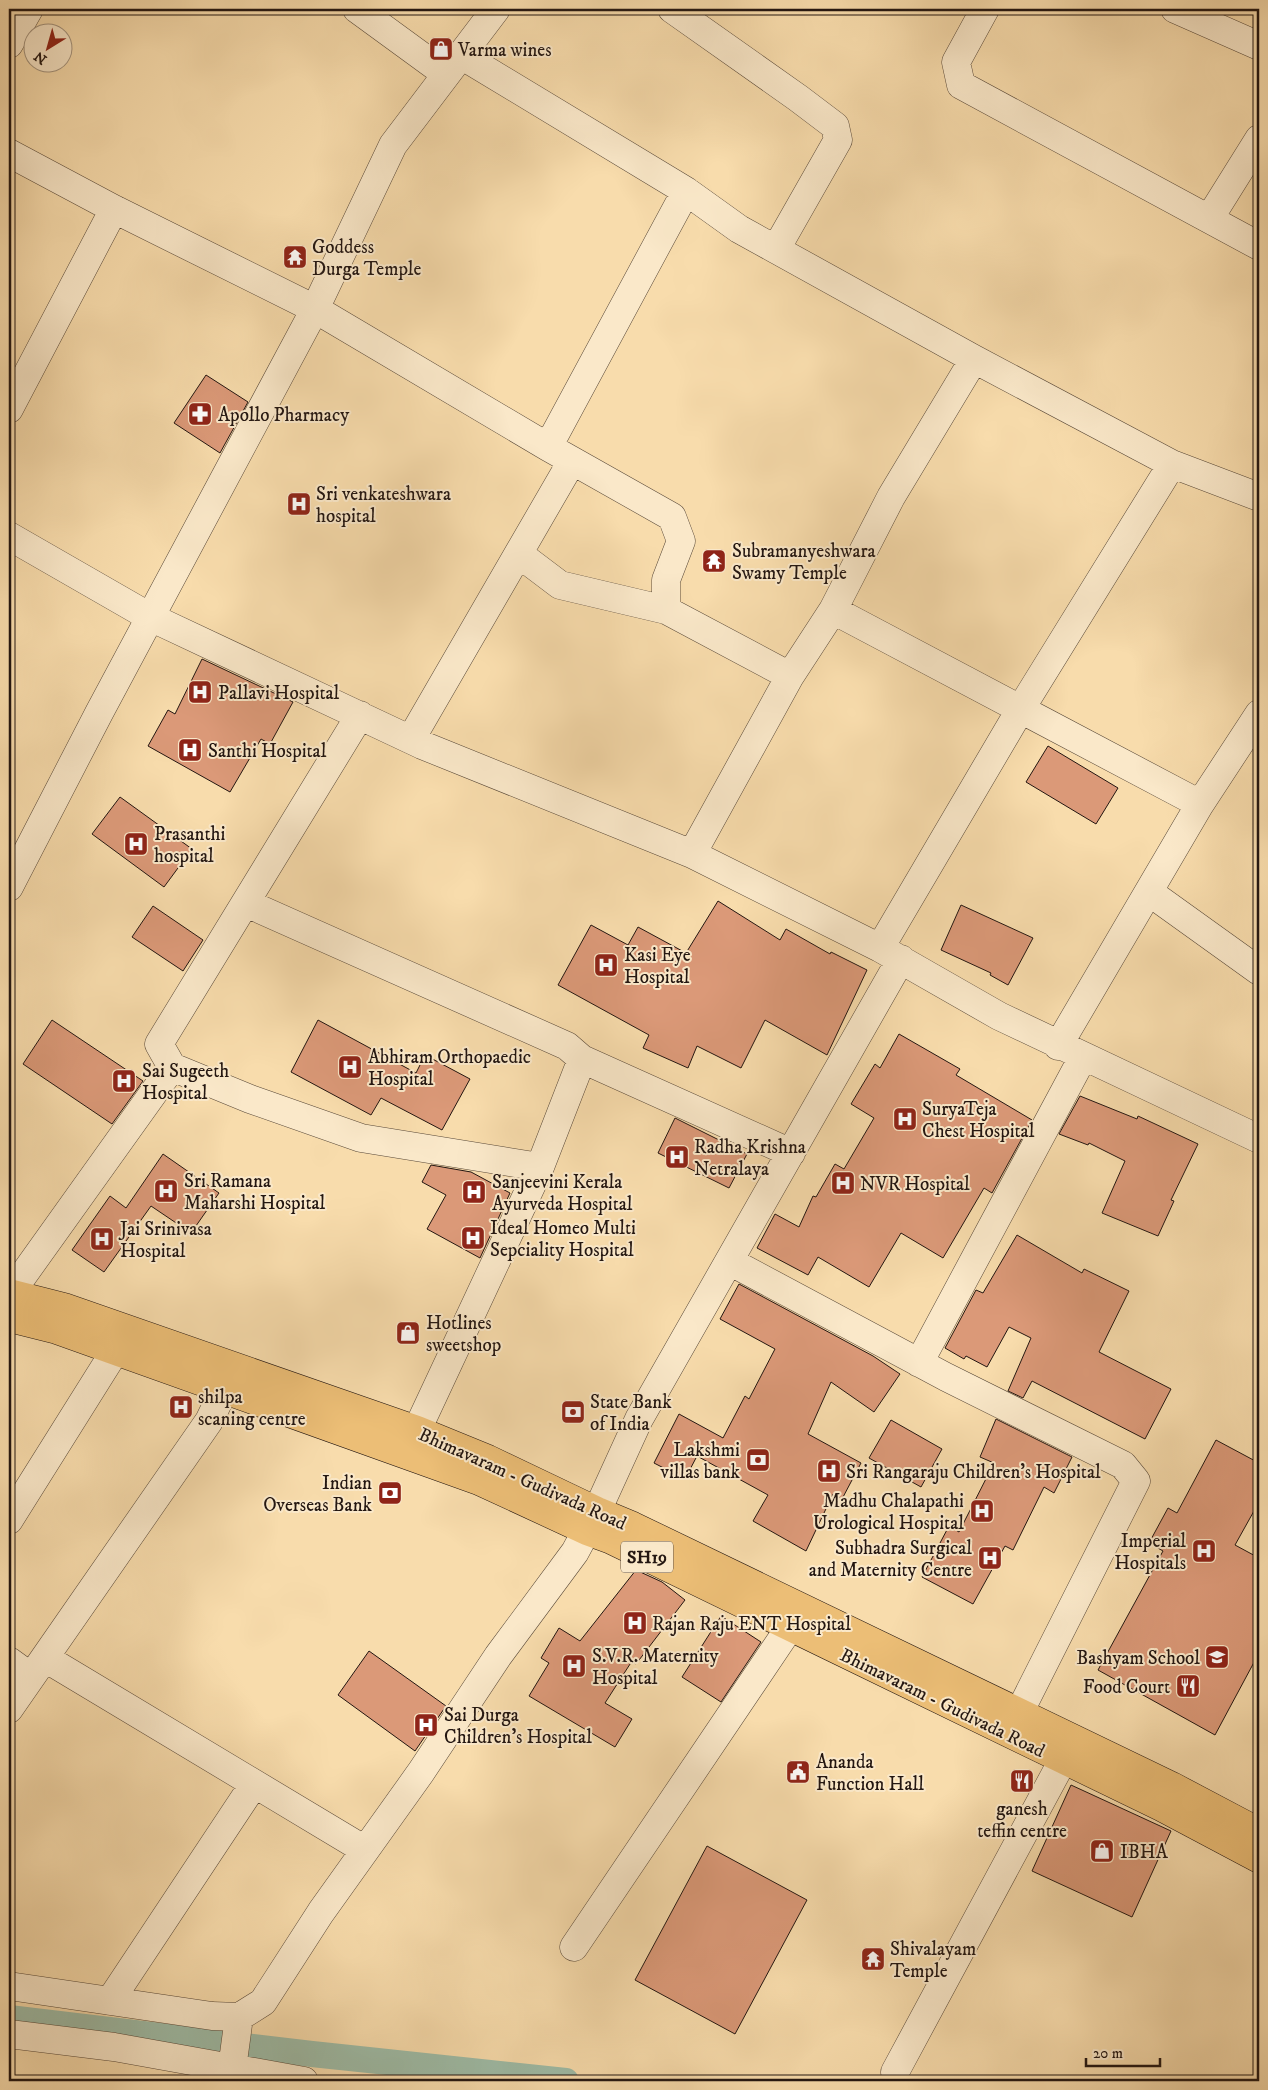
<svg xmlns="http://www.w3.org/2000/svg" width="1268" height="2090" font-family="'IM FELL DW Pica',serif">
<style>
.lines{fill:none;stroke-linecap:round;stroke-linejoin:round}
.canal{stroke:#9ebca7;stroke-width:26}
.building{fill:#db9978;stroke:#231611}
.minor-casing{stroke:#584838;stroke-width:29}
.tertiary-casing{stroke:#584838;stroke-width:29}
.primary-casing{stroke:#231611;stroke-width:29}
.minor{stroke:#fae8c9;stroke-width:28}
.tertiary{stroke:#fae8c9;stroke-width:28}
.primary{stroke:#ecbe76;stroke-width:28}
.labels{text-anchor:middle;stroke-width:4;stroke-linejoin:round;paint-order:stroke}
.shield{fill:#fae8c9;stroke:#645548;stroke-width:1}
.shield-label{font-size:18px;font-weight:bold;fill:#231611}
.poi-label{font-size:19px;fill:#231611;stroke:#fae8c9;text-anchor:start}
.street-label{font-size:19px;fill:#231611;stroke:#fae8c9}
</style>
<rect width="100%" height="100%" fill="#f8dcac"/>
<filter id="stains"><feTurbulence type="fractalNoise" baseFrequency=".004" numOctaves="4"/><feColorMatrix values="0 0 0 0 .2 0 0 0 0 .09 0 0 0 0 .02 0 0 0 .5 -.17"/></filter>
<radialGradient id="worn" r=".72"><stop offset=".6" stop-color="#630" stop-opacity="0"/><stop offset="1" stop-color="#630" stop-opacity=".3"/></radialGradient>
<g class="lines">
<!-- canal -->
<path class="canal" d="M9 2018 312 2054 566 2081"/>
</g>
<!-- building -->
<path class="building" d="M206 375 248 402 220 453 174 423Z
M202 659 293 702 270 744 261 739 230 792 148 746 168 710 175 714Z
M1048 746 1118 788 1096 824 1026 782Z
M120 797 192 849 164 887 92 834Z
M718 901 780 940 786 929 830 954 831 952 867 970 827 1055 765 1020 741 1068 697 1046 688 1068 643 1048 649 1035 558 985 591 925 628 945 638 927 686 953Z
M961 905 1033 938 1008 985 990 975 991 973 941 950Z
M153 906 203 940 183 971 132 937Z
M52 1020 143 1081 112 1124 23 1064Z
M318 1020 416 1073 425 1055 470 1079 442 1130 381 1098 371 1115 291 1072Z
M899 1034 960 1069 956 1075 1032 1120 992 1193 984 1188 943 1258 901 1233 869 1287 818 1257 808 1275 757 1248 775 1214 799 1227 813 1196 816 1197 835 1164 844 1169 874 1118 851 1104 875 1064 880 1068Z
M1080 1096 1137 1119 1138 1116 1198 1144 1171 1200 1174 1201 1158 1236 1102 1213 1125 1161 1089 1143 1088 1145 1059 1134Z
M675 1118 747 1154 729 1188 658 1153Z
M163 1154 219 1193 191 1233 151 1206 104 1272 72 1250 110 1196 126 1208Z
M431 1165 471 1172 510 1193 480 1258 427 1229 446 1195 422 1182Z
M1017 1235 1082 1273 1084 1269 1129 1291 1099 1352 1171 1389 1145 1439 1032 1381 1023 1398 1008 1391 1031 1338 1009 1327 987 1367 966 1356 964 1359 945 1348 976 1290 983 1293Z
M739 1284 873 1356 900 1374 874 1412 831 1382 808 1434 861 1463 842 1499 833 1494 806 1551 753 1521 768 1495 697 1456 685 1479 654 1463 679 1414 723 1438 745 1396 749 1399 775 1349 720 1319Z
M996 1419 1072 1457 1054 1493 1044 1487 1013 1550 1005 1546 973 1604 922 1577 949 1526 959 1532 994 1463 980 1457Z
M891 1420 942 1449 921 1487 869 1458Z
M1216 1440 1259 1463V1502L1235 1545 1259 1558V1653L1215 1735 1098 1670 1163 1551 1149 1543 1168 1508 1177 1513Z
M636 1570 662 1582 685 1600 636 1664 632 1661 605 1703 632 1719 615 1747 529 1696 549 1663 541 1658 559 1628 580 1641Z
M721 1616 761 1642 721 1702 682 1677Z
M369 1651 446 1706 415 1751 338 1695Z
M1071 1785 1171 1831 1132 1917 1032 1871Z
M707 1846 807 1900 735 2034 635 1980Z"/>
<g class="lines">
<defs>
<path id="minor" d="M357 9 446 74
M672 9 798 98 835 126 838 140 776 249
M985 9 956 62 961 85 1259 246
M1175 9 1259 46
M9 44 29 9
M461 55 686 191 739 229 974 359 1172 464 1259 497
M9 153 114 209 315 309 548 447 672 517 681 541 666 580V610L790 676
M1209 219 1259 139
M9 409 114 209
M548 447 686 191
M9 536 150 617 422 745 692 854 880 948 999 1016 1259 1139
M519 554 560 585 666 610
M833 610 891 497 974 359
M411 739 572 461
M692 854 790 676 833 610 1200 804
M1149 892 1259 971
M246 903 567 1046 582 1059 540 1167 417 1430 410 1452
M880 948 1020 710 1172 464
M1058 1046 1200 804 1259 714
M582 1059 791 1153
M172 1067 250 1099 361 1138 540 1167
M729 1261 946 1377 1123 1465 1136 1481 1019 1713
M9 1295 172 1067 159 1044 360 715
M919 1363 1083 1057
M9 1520 115 1351
M45 1658 365 1850
M9 1661 31 1677
M9 1709 209 1421 224 1390
M574 1947 790 1627
M9 1986 212 2016 239 2017 263 2002 321 1912 421 1772 498 1656 575 1552 597 1511 639 1419 901 959
M110 2001 254 1784
M9 2034 114 2047 304 2081
M232 2069 239 2017
M895 2072 1063 1760"/>
<path id="tertiary" d="M9 887 99 713 315 309 393 145 496 9"/>
<path id="primary" d="M9 1293 64 1307 417 1430 488 1459 597 1511 633 1526 1172 1786 1259 1832
M9 1318 57 1330 479 1481 587 1531 609 1539 1161 1807 1259 1859"/>
</defs>
<!-- minor casing -->
<use href="#minor" class="minor-casing"/>
<!-- tertiary casing -->
<use href="#tertiary" class="tertiary-casing"/>
<!-- primary casing -->
<use href="#primary" class="primary-casing"/>
<!-- minor -->
<use href="#minor" class="minor"/>
<!-- tertiary -->
<use href="#tertiary" class="tertiary"/>
<!-- primary -->
<use href="#primary" class="primary"/>
</g>
<!-- icons -->
<defs>
<symbol id="shop-square" viewBox="-11 -11 22 22"><rect x="-9" y="-9" width="18" height="18" rx="4" fill="#8f2418" stroke="#fae8c9"/><path d="M-5-2.5h2.3a2.7 3.5 0 0 1 5.4 0H5L5.5 6h-11ZM-1.5-2.5h3a1.5 2.3 0 0 0-3 0Z" fill="#fff"/></symbol>
<symbol id="temple-square" viewBox="-11 -11 22 22"><rect x="-9" y="-9" width="18" height="18" rx="4" fill="#8f2418" stroke="#fae8c9"/><path d="M0-6L5-2H3V0L6.5 2.5H4V6H1.5V3h-3V6H-4V2.5H-6.5L-3 0V-2H-5Z" fill="#fff"/></symbol>
<symbol id="pharmacy-square" viewBox="-11 -11 22 22"><rect x="-9" y="-9" width="18" height="18" rx="4" fill="#8f2418" stroke="#fae8c9"/><path d="M-2-6h4v4h4v4h-4v4h-4v-4h-4v-4h4Z" fill="#fff"/></symbol>
<symbol id="hospital-square" viewBox="-11 -11 22 22"><rect x="-9" y="-9" width="18" height="18" rx="4" fill="#8f2418" stroke="#fae8c9"/><path d="M-5-5h3v3.5h4V-5h3V5h-3V1.5h-4V5h-3Z" fill="#fff"/></symbol>
<symbol id="bank-square" viewBox="-11 -11 22 22"><rect x="-9" y="-9" width="18" height="18" rx="4" fill="#8f2418" stroke="#fae8c9"/><path d="M-6-4H6V4H-6ZM0-2.3a2.3 2.3 0 1 0 0 4.6a2.3 2.3 0 1 0 0-4.6Z" fill="#fff"/></symbol>
<symbol id="school-square" viewBox="-11 -11 22 22"><rect x="-9" y="-9" width="18" height="18" rx="4" fill="#8f2418" stroke="#fae8c9"/><path d="M0-5L7-2L0 1L-7-2ZM-4 1L0 2.5L4 1V4Q0 6-4 4Z" fill="#fff"/></symbol>
<symbol id="restaurant-square" viewBox="-11 -11 22 22"><rect x="-9" y="-9" width="18" height="18" rx="4" fill="#8f2418" stroke="#fae8c9"/><path d="M-5-6h1v4h1v-4h1v4h1v-4h1v5L-1.5 .5V6h-2V.5L-5-1ZM5-6V6H3V1.5H1.5Q1.5-4 5-6Z" fill="#fff"/></symbol>
<symbol id="civic-square" viewBox="-11 -11 22 22"><rect x="-9" y="-9" width="18" height="18" rx="4" fill="#8f2418" stroke="#fae8c9"/><path d="M-.6-6.5H3V-4.5H.6V-3L4-1V1h2V6H-6V1h2V-1L-.6-3ZM-1.2 2.5V6h2.4V2.5Z" fill="#fff"/></symbol>
</defs>
<g fill-rule="evenodd">
<use href="#shop-square" x="427" y="35" width="28" height="28"/>
<use href="#temple-square" x="281" y="243" width="28" height="28"/>
<use href="#pharmacy-square" x="186" y="400" width="28" height="28"/>
<use href="#hospital-square" x="285" y="490" width="28" height="28"/>
<use href="#temple-square" x="700" y="547" width="28" height="28"/>
<use href="#hospital-square" x="186" y="678" width="28" height="28"/>
<use href="#hospital-square" x="176" y="736" width="28" height="28"/>
<use href="#hospital-square" x="122" y="830" width="28" height="28"/>
<use href="#hospital-square" x="592" y="951" width="28" height="28"/>
<use href="#hospital-square" x="336" y="1053" width="28" height="28"/>
<use href="#hospital-square" x="110" y="1067" width="28" height="28"/>
<use href="#hospital-square" x="891" y="1105" width="28" height="28"/>
<use href="#hospital-square" x="663" y="1143" width="28" height="28"/>
<use href="#hospital-square" x="829" y="1169" width="28" height="28"/>
<use href="#hospital-square" x="152" y="1177" width="28" height="28"/>
<use href="#hospital-square" x="460" y="1178" width="28" height="28"/>
<use href="#hospital-square" x="459" y="1224" width="28" height="28"/>
<use href="#hospital-square" x="88" y="1225" width="28" height="28"/>
<use href="#shop-square" x="394" y="1319" width="28" height="28"/>
<use href="#hospital-square" x="167" y="1393" width="28" height="28"/>
<use href="#bank-square" x="559" y="1398" width="28" height="28"/>
<use href="#bank-square" x="744" y="1446" width="28" height="28"/>
<use href="#hospital-square" x="815" y="1457" width="28" height="28"/>
<use href="#bank-square" x="376" y="1479" width="28" height="28"/>
<use href="#hospital-square" x="968" y="1497" width="28" height="28"/>
<use href="#hospital-square" x="1190" y="1537" width="28" height="28"/>
<use href="#hospital-square" x="976" y="1544" width="28" height="28"/>
<use href="#hospital-square" x="621" y="1609" width="28" height="28"/>
<use href="#school-square" x="1203" y="1643" width="28" height="28"/>
<use href="#hospital-square" x="560" y="1652" width="28" height="28"/>
<use href="#restaurant-square" x="1174" y="1672" width="28" height="28"/>
<use href="#hospital-square" x="412" y="1711" width="28" height="28"/>
<use href="#civic-square" x="784" y="1758" width="28" height="28"/>
<use href="#restaurant-square" x="1008" y="1767" width="28" height="28"/>
<use href="#shop-square" x="1088" y="1837" width="28" height="28"/>
<use href="#temple-square" x="859" y="1945" width="28" height="28"/>
</g>
<g class="labels">
<!-- shield labels -->
<rect class="shield" x="621" y="1541.5" width="52" height="31" rx="4"/>
<g class="shield-label">
<text x="647" y="1563">SH19</text>
</g>
<!-- poi labels -->
<g class="poi-label">
<text x="458" y="56">Varma wines</text>
<text x="312" y="253">Goddess<tspan x="312" dy="22">Durga Temple</tspan></text>
<text x="218" y="421">Apollo Pharmacy</text>
<text x="316" y="500">Sri venkateshwara<tspan x="316" dy="22">hospital</tspan></text>
<text x="732" y="557">Subramanyeshwara<tspan x="732" dy="22">Swamy Temple</tspan></text>
<text x="218" y="699">Pallavi Hospital</text>
<text x="208" y="757">Santhi Hospital</text>
<text x="154" y="840">Prasanthi<tspan x="154" dy="22">hospital</tspan></text>
<text x="624" y="961">Kasi Eye<tspan x="624" dy="22">Hospital</tspan></text>
<text x="368" y="1063">Abhiram Orthopaedic<tspan x="368" dy="22">Hospital</tspan></text>
<text x="142" y="1077">Sai Sugeeth<tspan x="142" dy="22">Hospital</tspan></text>
<text x="922" y="1115">SuryaTeja<tspan x="922" dy="22">Chest Hospital</tspan></text>
<text x="694" y="1153">Radha Krishna<tspan x="694" dy="22">Netralaya</tspan></text>
<text x="184" y="1187">Sri Ramana<tspan x="184" dy="22">Maharshi Hospital</tspan></text>
<text x="492" y="1188">Sanjeevini Kerala<tspan x="492" dy="22">Ayurveda Hospital</tspan></text>
<text x="860" y="1190">NVR Hospital</text>
<text x="490" y="1234">Ideal Homeo Multi<tspan x="490" dy="22">Sepciality Hospital</tspan></text>
<text x="120" y="1235">Jai Srinivasa<tspan x="120" dy="22">Hospital</tspan></text>
<text x="426" y="1329">Hotlines<tspan x="426" dy="22">sweetshop</tspan></text>
<text x="198" y="1403">shilpa<tspan x="198" dy="22">scaning centre</tspan></text>
<text x="590" y="1408">State Bank<tspan x="590" dy="22">of India</tspan></text>
<text x="740" y="1456" text-anchor="end">Lakshmi<tspan x="740" dy="22">villas bank</tspan></text>
<text x="846" y="1478">Sri Rangaraju Children's Hospital</text>
<text x="372" y="1489" text-anchor="end">Indian<tspan x="372" dy="22">Overseas Bank</tspan></text>
<text x="964" y="1507" text-anchor="end">Madhu Chalapathi<tspan x="964" dy="22">Urological Hospital</tspan></text>
<text x="1186" y="1547" text-anchor="end">Imperial<tspan x="1186" dy="22">Hospitals</tspan></text>
<text x="972" y="1554" text-anchor="end">Subhadra Surgical<tspan x="972" dy="22">and Maternity Centre</tspan></text>
<text x="652" y="1630">Rajan Raju ENT Hospital</text>
<text x="592" y="1662">S.V.R. Maternity<tspan x="592" dy="22">Hospital</tspan></text>
<text x="1200" y="1664" text-anchor="end">Bashyam School</text>
<text x="1170" y="1693" text-anchor="end">Food Court</text>
<text x="444" y="1721">Sai Durga<tspan x="444" dy="22">Children's Hospital</tspan></text>
<text x="816" y="1768">Ananda<tspan x="816" dy="22">Function Hall</tspan></text>
<text x="1022" y="1815" text-anchor="middle">ganesh<tspan x="1022" dy="22">teffin centre</tspan></text>
<text x="1120" y="1858">IBHA</text>
<text x="890" y="1955">Shivalayam<tspan x="890" dy="22">Temple</tspan></text>
</g>
<!-- street labels -->
<g class="street-label">
<text transform="translate(523 1478) rotate(24)" y="7">Bhimavaram - Gudivada Road</text>
<text transform="translate(943 1702) rotate(26)" y="7">Bhimavaram - Gudivada Road</text>
</g>
</g>
<!-- margin -->
<rect width="1268" height="2090" fill="none" stroke="#f8dcac" stroke-width="30"/>
<rect x="10" y="10" width="1248" height="2070" fill="none" stroke="#231611" stroke-width="2.5"/>
<rect x="15" y="15" width="1238" height="2060" fill="none" stroke="#231611"/>
<!-- north arrow -->
<g transform="translate(48 48) rotate(217)"><circle r="24" fill="#fae8c9" stroke="#a4947f"/>
<path d="M0-4L9 19L0 12L-9 19Z" fill="#8f2418"/>
<text y="-8" font-size="14" font-weight="bold" text-anchor="middle" fill="#231611">N</text>
</g>
<!-- scale -->
<path d="M1086 2058v8h74v-8" fill="none" stroke="#231611" stroke-width="2.5"/>
<text x="1093" y="2058" font-size="15" fill="#231611" stroke="#fae8c9" stroke-width="4" paint-order="stroke">20 m</text>
<rect width="100%" height="100%" filter="url(#stains)"/>
<rect width="100%" height="100%" fill="url(#worn)"/>
</svg>
